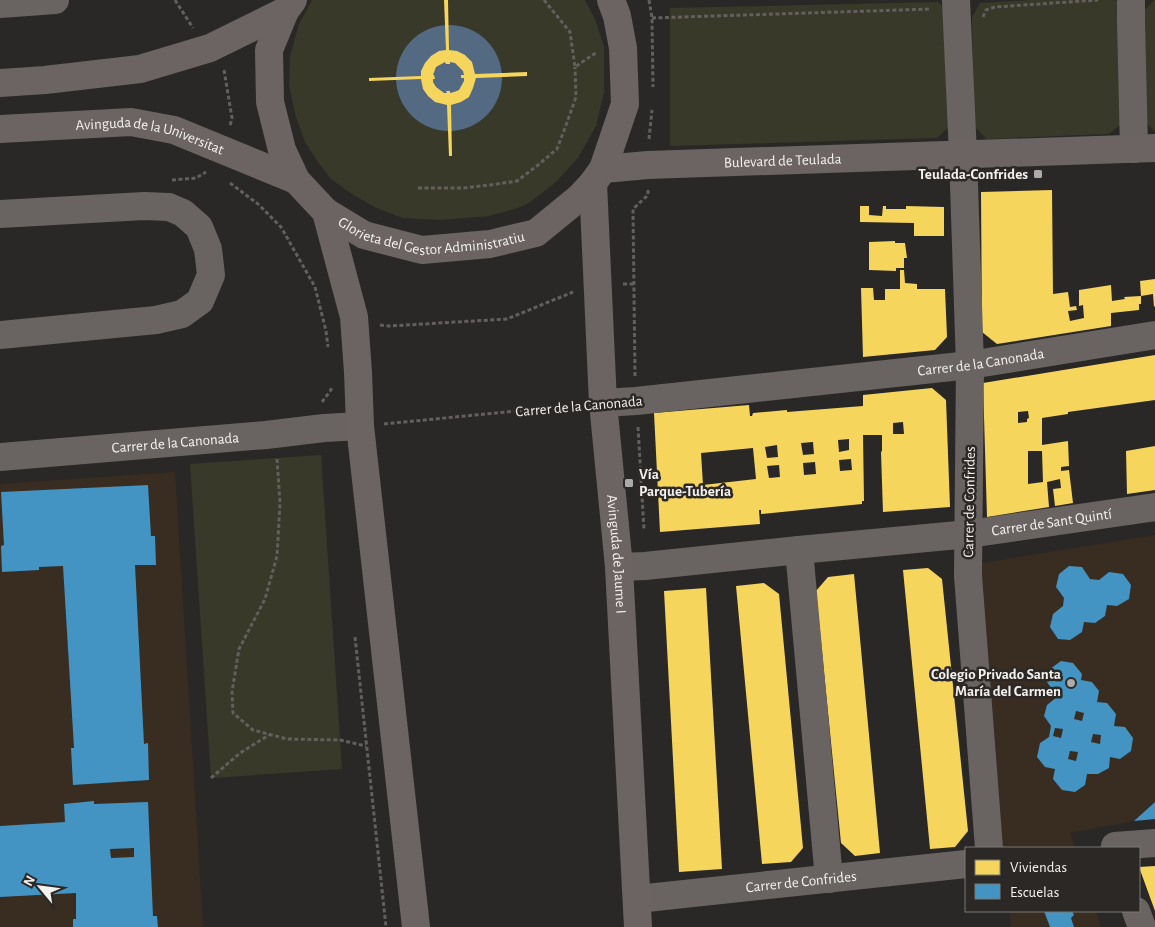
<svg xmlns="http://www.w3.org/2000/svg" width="1155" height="927" font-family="'Alegreya Sans',sans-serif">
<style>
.education{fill:#392c21}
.green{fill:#383929}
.water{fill:#546a82}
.homes{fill:#f6d55c;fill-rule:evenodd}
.schools{fill:#4393c3;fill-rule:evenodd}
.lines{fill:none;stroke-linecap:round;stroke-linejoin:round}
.path{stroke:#635f5e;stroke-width:3;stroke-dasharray:4 2.5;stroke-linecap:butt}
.minor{stroke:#696462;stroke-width:28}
.major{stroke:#6b6462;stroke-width:28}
.poi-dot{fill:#adaba9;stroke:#2b2825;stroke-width:2}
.labels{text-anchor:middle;stroke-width:5;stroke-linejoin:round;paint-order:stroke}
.street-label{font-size:15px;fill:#f4f1ef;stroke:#2b2825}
.poi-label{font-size:15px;font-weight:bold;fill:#f4f1ef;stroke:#2b2825;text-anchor:end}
</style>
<rect width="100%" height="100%" fill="#2a2826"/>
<!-- education -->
<path class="education" d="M175 472 203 927H0V484Z
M1155 535V802L1134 821 1070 833 1075 848H1003L976 564Z
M1009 911H1096L1101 927H1011Z"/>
<!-- green -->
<path class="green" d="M312 0H585L595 19 604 46V92L596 126 578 158 556 182 529 203 518 208 489 216 441 220 403 218 376 208 352 194 331 179 318 162 305 142 296 117 289 86 290 56 299 24Z
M1031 0H1115L1120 3 1125 121 1109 134 987 139 974 126 972 17 980 3Z
M1154 0H1155V132L1145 121 1142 13Z
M938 2 950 13 953 123 937 138 670 146V8Z
M321 455 342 769 211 778 190 464Z"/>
<!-- water -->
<path class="water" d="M396 78a53 53 0 1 1 106 0a53 53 0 1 1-106 0Z"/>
<!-- homes -->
<path class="homes" d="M444 0H448L449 50 457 51 465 55 472 62 475 74 527 72V76L476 78 473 88 469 97 461 102 451 105 452 156H449L447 105 435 102 428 96 423 89 421 79 369 81V78L421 76V71L425 63 431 56 439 51 446 50ZM445 62 446 64H450V62L455 63 463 71 464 75H461V78H464V81L459 90 454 92 450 93V91H446L447 93H444L436 87 433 82V79H435L434 75H433L436 67Z
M1052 190 1053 294 1068 292 1070 307 1076 306 1077 310 1068 311 1070 321 1084 318 1083 305 1079 306V290L1111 285 1112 301 1125 299 1124 297 1141 296V304H1139V310L1111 313V326L997 344 982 332 981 192Z
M860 206H869V215L882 216 883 206H886V209H906V206L944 207V236H914V223L860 222Z
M895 241V243H905L907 258H904V268H896V271L869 270V242Z
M900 270H904L905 283 917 284V289H945L947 337 935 350 863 357 861 288H873L874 300H885V289H900Z
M1155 279V306L1154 307 1153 294 1141 296 1140 281Z
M1155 355V400L1068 412V414L1042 418V445L1068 441 1069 466 1061 467V471L1069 470 1073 503 1055 506 1053 489 1061 488 1060 479 1047 482 1049 507 987 517 983 383ZM1028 411 1029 418 1027 419V422L1018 423V412ZM1028 451H1042L1043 482 1028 484Z
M932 388 946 400 950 507 883 512 881 452 882 451V435H863L864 501H862V504L761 514V510H759L760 524 660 532 654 413 749 405 750 416H752L753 413 787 410V412L863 406V395ZM903 422 904 434H893V423ZM849 439V450L839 452 838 440ZM813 442 814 454 803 455 801 443ZM777 445 778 457 767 458 765 447ZM753 448 756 479 703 485 701 453ZM851 459 852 470 840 471 839 460ZM815 462 816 474 804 475 803 463ZM779 465 780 477 769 478 767 466Z
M1155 446V490L1127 494 1126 451Z
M928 568 942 579 968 831 955 847 930 849 903 570Z
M854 574 880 853 855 856 841 843 816 591 828 577Z
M764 583 779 594 803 848 791 862 762 864 736 586Z
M706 588 722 869 679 872 664 591Z
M1155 866V911L1139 867Z"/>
<!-- schools -->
<path class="schools" d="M148 485 151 536H155L156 565H135L144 744 148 743 149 780 73 785 71 748H74L63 566 39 567V570L2 572 1 546 4 545 1 492Z
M1069 566 1082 567 1090 579 1099 580 1109 572 1123 574 1131 585 1129 599 1117 606 1107 605 1105 616 1095 623 1084 622 1082 632 1070 640 1058 639 1050 627 1053 614 1063 606 1064 598 1056 587 1059 574Z
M1061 661 1073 663 1082 674 1081 680 1092 682 1099 691 1097 702 1107 703 1116 714 1114 726 1125 727 1133 738 1131 751 1120 759 1110 757 1109 768 1098 774H1087L1085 785 1075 792 1062 790 1053 779 1055 769 1045 767 1037 757 1040 743 1049 737 1051 726 1044 716 1047 705 1057 697 1047 682 1050 669ZM1076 711 1084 713 1082 721 1074 719ZM1055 728 1063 729 1061 738 1053 736ZM1093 734 1101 735 1100 744 1091 742ZM1070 751 1078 752 1076 761 1068 759Z
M94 801V804L148 802 153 916H157L158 927H73V919H76V893L0 897V826L65 822 64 804ZM134 848V857L111 858 110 849Z
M1155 802V819L1134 821Z
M1044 911H1072L1074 915 1071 918 1074 927H1050Z"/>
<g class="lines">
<!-- path -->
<path class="path" d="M175 0 193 28
M544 0 570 32 575 67 597 52
M649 0 652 18 653 87
M983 17 986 10 995 7 1098 0
M652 18 931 9
M224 70 232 118 230 126
M649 139 652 110
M172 180 196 178 206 172
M230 183 258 204 281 227 315 287 326 331 328 347
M418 188H464L490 185 517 181 538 165 557 149 565 128 576 97 575 67
M623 284H634
M380 325 390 326 507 319 573 292
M635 376 633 209 648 195V190
M322 402 331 390V386
M384 424 577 405
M638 427 644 530
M277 459 280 503 277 556 265 599 239 649 232 692 233 713 253 730 287 739 340 740 366 746
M355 637 386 927
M211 778 240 753 269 735"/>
<!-- minor -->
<g class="minor">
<path d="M956 0 963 155 970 365 968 576 989 848"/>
<path d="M1131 0V22L1134 149"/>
<path d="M0 4 55 0"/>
<path d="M0 214 144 206 169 207 183 213 199 227 208 249 211 275 200 301 182 314 156 320 0 335"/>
<path id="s1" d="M603 403 636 401 970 365 1155 335"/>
<path id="s2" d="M0 457 266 435 324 428 360 426"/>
<path d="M799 550 829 879"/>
<path id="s3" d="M619 567 645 566 799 550 969 534 1155 507"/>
<path d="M1116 848 1115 846 1155 843"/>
<path id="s4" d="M637 899 966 864"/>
<path d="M1136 911 1142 927"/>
</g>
<!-- major -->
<g class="major">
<path id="s5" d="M293 0 285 11 269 50 270 102 282 150 296 180 326 212 364 235 422 250 490 244 536 233 580 197 593 183 603 169 625 104 623 48 617 16 611 0"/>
<path d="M0 83 45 80 140 69 210 48 285 11"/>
<path id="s6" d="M0 129 131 122 174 130 296 180"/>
<path id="s7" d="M603 169 648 165 1155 148"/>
<path id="s8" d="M593 183 603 403 619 567 638 927"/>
<path d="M326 212 354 317 358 372 360 426 416 927"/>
</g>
</g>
<!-- markers -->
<g class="poi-dot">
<rect x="1033" y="169" width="10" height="10" rx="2.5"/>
<rect x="624" y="478" width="10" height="10" rx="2.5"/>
<circle cx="1071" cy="683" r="5"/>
</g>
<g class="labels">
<!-- street labels -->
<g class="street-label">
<text dy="5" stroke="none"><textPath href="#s6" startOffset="152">Avinguda de la Universitat</textPath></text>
<text dy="5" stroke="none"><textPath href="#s7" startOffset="180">Bulevard de Teulada</textPath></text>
<text dy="5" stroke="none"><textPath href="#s5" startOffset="346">Glorieta del Gestor Administratiu</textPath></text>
<text dy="5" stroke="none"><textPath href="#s1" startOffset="380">Carrer de la Canonada</textPath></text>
<text transform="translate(579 406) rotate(-5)" y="5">Carrer de la Canonada</text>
<text dy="5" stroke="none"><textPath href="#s2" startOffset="176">Carrer de la Canonada</textPath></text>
<text transform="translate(969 502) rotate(-89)" y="5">Carrer de Confrides</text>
<text dy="5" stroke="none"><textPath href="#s3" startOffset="435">Carrer de Sant Quintí</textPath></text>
<text dy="5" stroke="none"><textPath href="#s8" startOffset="372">Avinguda de Jaume I</textPath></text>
<text dy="5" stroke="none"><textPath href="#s4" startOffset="165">Carrer de Confrides</textPath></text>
</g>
<!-- poi labels -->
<g class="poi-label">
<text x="1028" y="179">Teulada-Confrides</text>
<text x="639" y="479" text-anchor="start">Vía<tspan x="639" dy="17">Parque-Tubería</tspan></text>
<text x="1061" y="679">Colegio Privado Santa<tspan x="1061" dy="17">María del Carmen</tspan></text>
</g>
</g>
<!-- legend -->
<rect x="965" y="847" width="175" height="65" fill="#2b2825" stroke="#7b7876"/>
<rect x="975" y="860" width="25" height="15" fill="#f6d55c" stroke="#7b7876"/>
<text x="1010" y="872" font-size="15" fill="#f4f1ef">Viviendas</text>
<rect x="975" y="884" width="25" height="15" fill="#4393c3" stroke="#7b7876"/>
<text x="1010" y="897" font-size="15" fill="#f4f1ef">Escuelas</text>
<!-- north arrow -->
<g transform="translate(40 887) rotate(299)" stroke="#2b2825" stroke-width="4" paint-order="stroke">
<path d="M0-4L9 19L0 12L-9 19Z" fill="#f4f1ef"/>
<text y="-8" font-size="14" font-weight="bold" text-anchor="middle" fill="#f4f1ef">N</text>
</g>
</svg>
